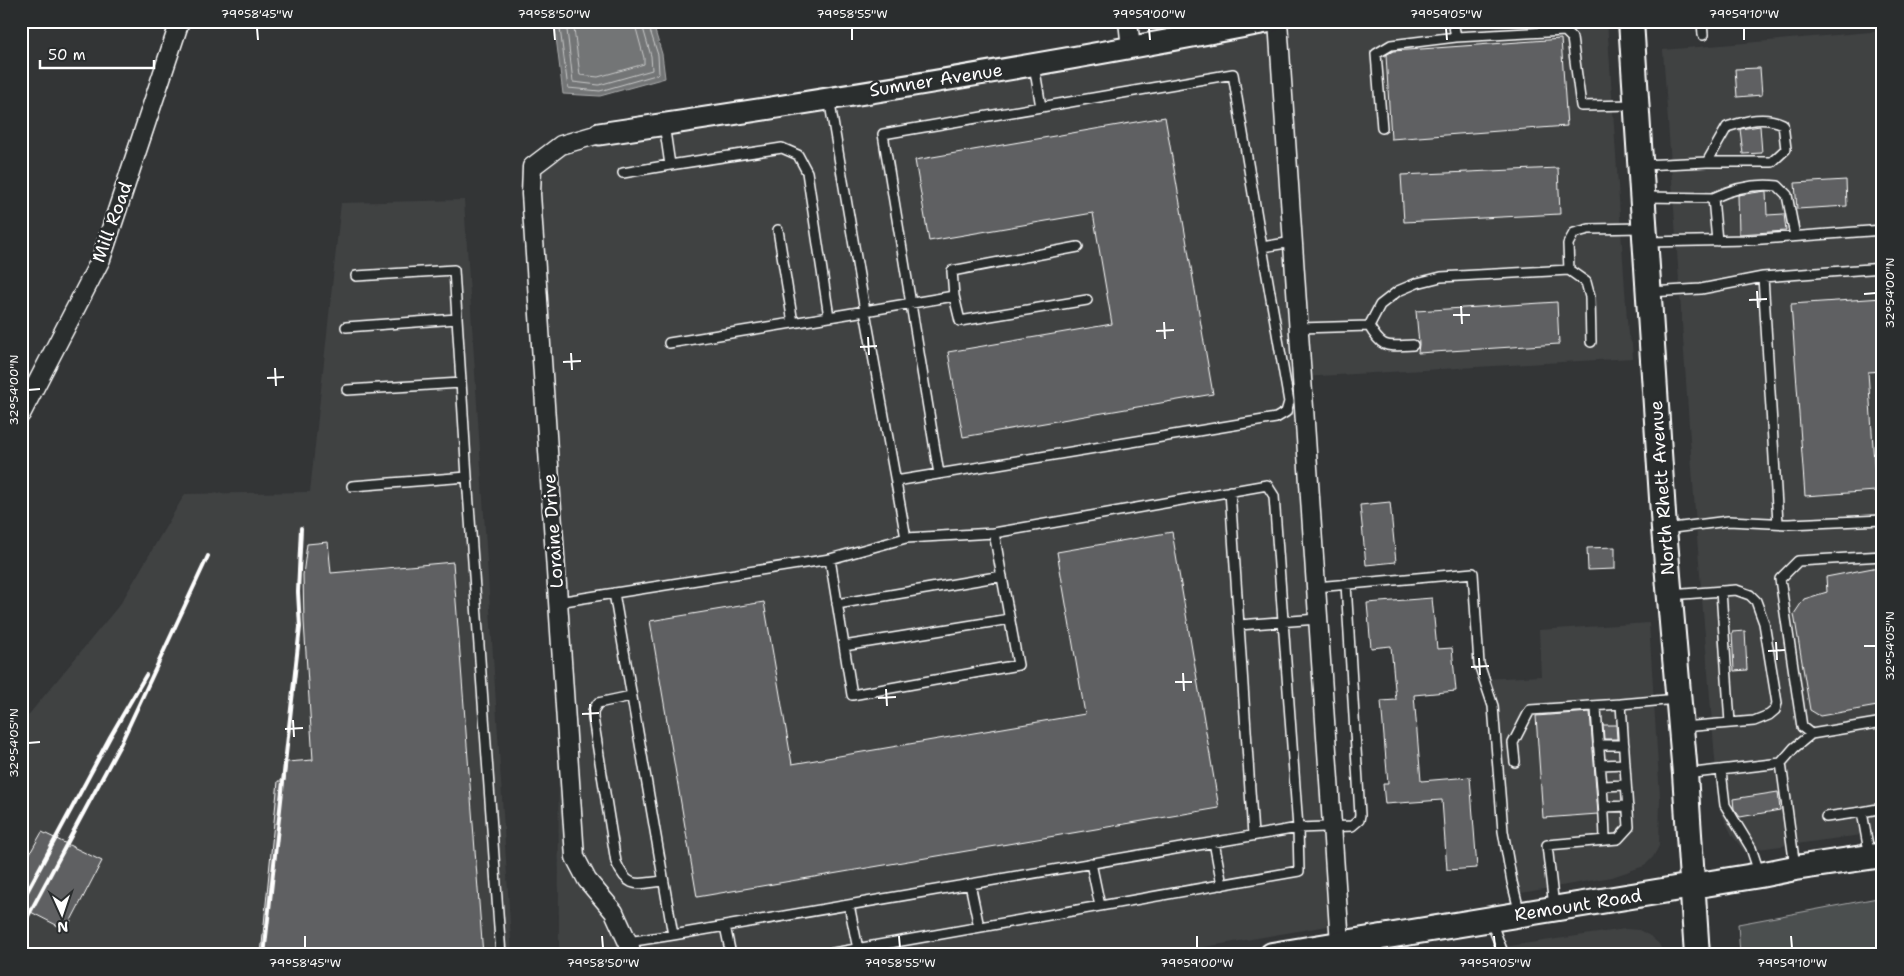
<svg xmlns="http://www.w3.org/2000/svg" width="1904" height="976" font-family="'Shantell Sans',sans-serif">
<style>
.built{fill:#404243}
.green{fill:#4c4f50;stroke:#a6a7a8}
.water{fill:#737576;stroke:#abacad}
.lines{fill:none;stroke-linecap:round;stroke-linejoin:round}
.shore{stroke:#c7c8c8;stroke-width:1}
.building{fill:#5f6162;stroke:#fff}
.service-casing{stroke:#fff;stroke-width:12}
.minor-casing{stroke:#fff;stroke-width:21}
.tertiary-casing{stroke:#fff;stroke-width:25}
.secondary-casing{stroke:#fff;stroke-width:28}
.service{stroke:#2a2d2e;stroke-width:9}
.minor{stroke:#2a2d2e;stroke-width:18}
.tertiary{stroke:#2a2d2e;stroke-width:21}
.secondary{stroke:#2a2d2e;stroke-width:24}
.rail{stroke:#fff;stroke-width:4}
.ticks{fill:none;stroke:#fff;stroke-width:2}
.labels{text-anchor:middle;stroke-width:5;stroke-linejoin:round;paint-order:stroke}
.street-label{font-size:18px;fill:#fff;stroke:#2a2d2e}
.neatline{fill:none;stroke:#fff;stroke-width:2}
.ticks-label{font-size:12px;text-anchor:middle;fill:#fff}
</style>
<rect width="100%" height="100%" fill="#333536"/>
<filter id="ink" filterUnits="userSpaceOnUse"><feTurbulence type="fractalNoise" baseFrequency=".02" numOctaves="2"/><feDisplacementMap in="SourceGraphic" scale="10" xChannelSelector="R" yChannelSelector="G"/><feConvolveMatrix kernelMatrix="1 2 1 2 8 2 1 2 1" color-interpolation-filters="sRGB"/></filter>
<g filter="url(#ink)">
<!-- built -->
<path class="built" d="M1272 21H1607L1628 335 1632 344 1633 358 1302 377 1339 924 1157 955H559L558 602 532 167 561 145Z
M1883 31V832L1744 851 1732 835 1719 808 1696 525 1663 50Z
M464 200 512 955H21V724L121 603 185 494 310 492 341 203Z
M1649 623 1660 798 1659 846 1653 857 1644 866 1612 877 1515 894 1503 831 1484 679 1541 676 1539 630Z
M1625 929 1639 930 1650 936 1659 944 1664 955H1463L1462 953Z"/>
<!-- green -->
<path class="green" d="M1883 897V955H1740L1738 924Z"/>
<!-- water -->
<path class="water" d="M554 21H652L662 54 665 78 600 96 563 94Z"/>
<g class="lines">
<!-- shore -->
<path class="shore" d="M559 21 568 88 600 91 659 74 658 55 647 21
M566 21 573 82 599 85 652 70 651 56 641 21
M573 21 580 75 598 77 644 64V58L634 21"/>
</g>
<!-- building -->
<path class="building" d="M1561 39 1567 126 1391 139 1386 55 1393 51Z
M1760 68 1762 95 1737 97 1735 69Z
M1165 117 1213 394 963 437 948 352 1112 324 1093 213 929 241 915 160Z
M1760 126 1762 153 1743 154 1740 129Z
M1558 168 1560 214 1404 222 1401 175Z
M1846 180 1847 206 1797 209 1795 183Z
M1766 191 1767 215 1784 214 1786 231 1739 234 1738 195Z
M1883 298V371L1868 372 1876 491 1805 496 1791 304Z
M1557 302 1559 344 1418 353 1419 344 1416 311Z
M1390 502 1396 562 1366 565 1360 505Z
M1172 532 1219 808 697 897 650 621 764 602 792 764 1085 714 1057 552Z
M328 542 331 573 453 562 483 955H261L278 781H285L287 762 313 760 304 622 303 575 307 544Z
M1615 547V569L1588 570 1587 548Z
M1878 567 1883 583V705L1820 716 1810 710 1794 614 1804 599 1827 592 1826 577Z
M1432 598 1437 649 1452 648 1456 691 1414 695 1421 781 1470 777 1477 868 1447 870 1442 800 1385 804 1383 784H1388L1381 701 1396 700 1391 646 1371 648 1367 603Z
M1745 631 1747 670 1734 671 1732 632Z
M1590 712 1598 814 1543 818 1536 716Z
M1603 725H1616L1617 739H1604Z
M1778 792 1780 810 1740 817 1734 809 1733 799Z
M42 832 102 861 66 930 21 907V869Z"/>
<g class="lines">
<defs>
<path id="service" d="M1453 21 1456 37 1565 31 1572 38 1581 106 1635 105
M1702 21 1703 35
M1034 65 1041 107 1233 74 1262 247 1293 242
M829 98 865 311 906 538 830 559 852 695 1018 665 994 533 906 538
M1382 128 1376 54 1391 45 1456 37
M670 165 782 148 798 155 807 172 829 317 954 296 960 321 1087 300
M1642 165 1707 162H1772L1786 149 1783 124C1763 115 1746 121 1727 127L1707 162
M623 173 670 165 664 124
M1644 197 1713 198 1717 241
M1713 198C1734 188 1754 183 1778 186L1787 195 1795 236
M778 230 793 323
M1646 242 1748 240 1883 230
M1569 270 1586 282 1590 297 1591 342
M356 276 454 270 467 477
M1763 277 1778 523
M1650 292 1701 289 1763 277 1883 268
M954 296 952 271 1078 247
M1369 326C1383 350 1387 346 1413 345
M346 327 457 319
M1299 328 1369 326 1380 305 1398 291 1417 283 1441 277 1569 270 1568 244 1574 233 1589 229 1642 228
M669 343 829 317
M347 390 461 383
M939 474 883 134 1041 107
M896 481 1276 418 1286 412 1289 402 1262 247
M352 486 467 477 501 955
M1230 491 1253 835
M1665 529 1728 521 1789 524 1883 520
M1316 587 1473 573 1479 664 1493 706 1503 831 1512 882 1520 914
M1721 591 1730 723
M614 593 673 935 628 942
M1670 595 1736 590 1750 595 1756 601 1764 623 1777 703 1775 710 1769 715 1754 721 1683 727
M558 602 830 559
M837 604 1002 576
M1239 625 1318 619
M844 646 1010 619
M631 696 598 703 593 711V718L616 862C628 890 637 884 663 881
M1596 706C1598 751 1604 795 1605 839
M1811 734 1802 727 1780 579 1798 561 1883 556
M1598 745H1624
M1515 762 1513 743 1530 710 1621 704
M1781 763 1794 748 1811 734 1883 722
M1601 765 1625 764
M1721 771 1725 805 1751 848 1760 875
M1685 774 1781 763 1795 867
M1603 786 1626 785
M1604 807 1628 806
M1826 817 1862 812
M1214 842 1222 885
M1870 857 1862 812 1883 808
M1091 863 1100 906
M970 884 979 927
M849 905 858 949
M1554 907 1547 845 1618 839 1629 827 1621 704 1677 699
M1490 919 1504 955
M725 926 731 955
M673 935 1298 828 1352 826 1359 820 1360 815 1346 584
M822 955 1299 871 1298 828 1274 496 1267 485 994 533"/>
<path id="minor" d="M1128 21 1131 48
M1278 21 1340 944
M599 134 561 145 532 167 531 194 575 857 587 880 614 912 630 947 631 955
M21 414 101 259 180 21"/>
<path id="tertiary" d="M599 134C824 101 1049 64 1272 21"/>
<path id="secondary" d="M1631 21 1664 529 1685 774 1697 955
M1272 955 1760 875 1795 868 1883 855"/>
</defs>
<!-- service casing -->
<use href="#service" class="service-casing"/>
<!-- minor casing -->
<use href="#minor" class="minor-casing"/>
<!-- tertiary casing -->
<use href="#tertiary" class="tertiary-casing"/>
<!-- secondary casing -->
<use href="#secondary" class="secondary-casing"/>
<!-- service -->
<use href="#service" class="service"/>
<!-- minor -->
<use href="#minor" class="minor"/>
<!-- tertiary -->
<use href="#tertiary" class="tertiary"/>
<!-- secondary -->
<use href="#secondary" class="secondary"/>
<!-- rail -->
<path class="rail" d="M21 841 23 838
M21 903 110 737 146 675
M21 929 121 743 208 556
M264 955 300 627 298 592 301 528"/>
</g>
</g>
<!-- ticks -->
<path class="ticks" d="M257 28 258 40M554 28 555 40M852 28V40M1149 28 1150 40M1446 28 1447 40M1744 28V40M1757 291 1758 308M1864 294 1876 293M1749 300 1767 299M1461 306 1462 324M1453 315H1470M1164 322 1165 339M1156 331 1174 330M868 337 869 355M860 347 877 346M571 353 572 370M563 362 581 361M275 368 276 386M267 378 284 377M28 390 40 389M1776 642 1777 660M1864 646H1876M1768 651 1785 650M1479 658 1480 675M1471 667 1489 666M1183 673 1184 691M1175 682H1192M886 689 887 706M878 698 896 697M590 704 591 722M582 714 599 713M293 720 294 737M285 729 303 728M28 743 40 742M305 936V948M602 936 603 948M899 936 900 948M1197 936V948M1494 936 1495 948M1791 936 1792 948"/>
<g class="labels">
<!-- street labels -->
<g class="street-label">
<text transform="translate(936 80) rotate(-9)" y="6">Sumner Avenue</text>
<text transform="translate(112 222) rotate(-70)" y="6">Mill Road</text>
<text transform="translate(1662 488) rotate(-94)" y="6">North Rhett Avenue</text>
<text transform="translate(553 531) rotate(-94)" y="6">Loraine Drive</text>
<text transform="translate(1578 905) rotate(-9)" y="6">Remount Road</text>
</g>
</g>
<!-- margin -->
<rect width="1904" height="976" fill="none" stroke="#2a2d2e" stroke-width="55"/>
<!-- north arrow -->
<g transform="translate(62 914) rotate(177)" stroke="#2a2d2e" stroke-width="4" paint-order="stroke">
<path d="M0-4L9 19L0 12L-9 19Z" fill="#ffffff"/>
<text y="-8" font-size="14" font-weight="bold" text-anchor="middle" fill="#ffffff">N</text>
</g>
<!-- scale -->
<path d="M40 60v8h114v-8" fill="none" stroke="#ffffff" stroke-width="2.5"/>
<text x="48" y="60" font-size="15" fill="#ffffff" stroke="#2a2d2e" stroke-width="4" paint-order="stroke">50 m</text>
<rect x="28" y="28" width="1848" height="920" class="neatline"/>
<g class="ticks-label">
<text x="257" y="18">79°58'45"W</text>
<text x="554" y="18">79°58'50"W</text>
<text x="852" y="18">79°58'55"W</text>
<text x="1149" y="18">79°59'00"W</text>
<text x="1446" y="18">79°59'05"W</text>
<text x="1744" y="18">79°59'10"W</text>
<text transform="translate(1890 293) rotate(-90)" y="4">32°54'00"N</text>
<text transform="translate(14 390) rotate(-90)" y="4">32°54'00"N</text>
<text transform="translate(1890 646) rotate(-90)" y="4">32°54'05"N</text>
<text transform="translate(14 743) rotate(-90)" y="4">32°54'05"N</text>
<text x="305" y="967">79°58'45"W</text>
<text x="603" y="967">79°58'50"W</text>
<text x="900" y="967">79°58'55"W</text>
<text x="1197" y="967">79°59'00"W</text>
<text x="1495" y="967">79°59'05"W</text>
<text x="1792" y="967">79°59'10"W</text>
</g>
</svg>
